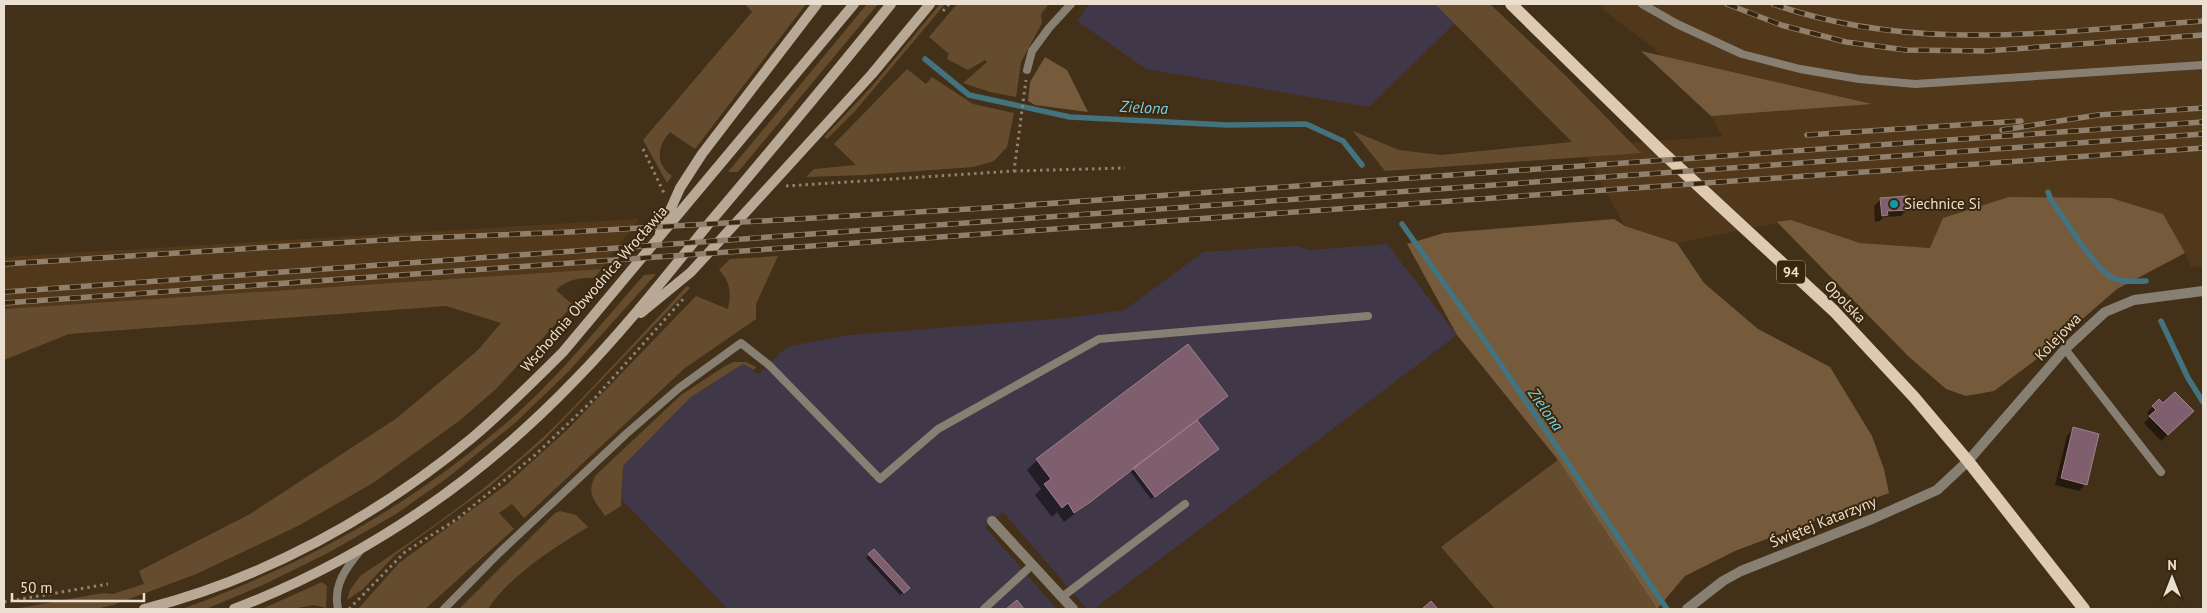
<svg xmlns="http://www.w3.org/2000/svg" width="2207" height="613" font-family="'PT Sans',sans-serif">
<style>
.commercial{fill:#403748}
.built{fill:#51381a}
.green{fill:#654c2e}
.forest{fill:#755b3c}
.shadow{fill:#0007}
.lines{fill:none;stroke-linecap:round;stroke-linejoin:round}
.stream{stroke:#42737e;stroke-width:5.5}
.building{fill:#7f5f6d;stroke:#a17f8d}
.path{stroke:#91826e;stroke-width:3;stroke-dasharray:2.5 4;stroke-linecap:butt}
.service{stroke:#887f73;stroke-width:8}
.minor{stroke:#887f73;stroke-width:10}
.tertiary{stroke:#887f73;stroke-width:10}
.secondary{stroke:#b8a996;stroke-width:10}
.primary{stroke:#ddcab1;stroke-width:12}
.rail-casing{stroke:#90806d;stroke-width:5.5}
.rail{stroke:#38260d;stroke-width:4;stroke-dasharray:11;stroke-linecap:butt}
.culture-dot{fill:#0f9aa8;stroke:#38260d;stroke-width:2}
.labels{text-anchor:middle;stroke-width:4;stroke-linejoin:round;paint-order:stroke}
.shield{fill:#38260d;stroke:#b5a896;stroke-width:1}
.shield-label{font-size:14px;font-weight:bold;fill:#ebdfd1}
.poi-label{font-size:15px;fill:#ebdfd1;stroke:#38260d;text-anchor:start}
.street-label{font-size:15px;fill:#ebdfd1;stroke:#38260d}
.water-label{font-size:16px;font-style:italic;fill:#7bd0e3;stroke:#38260d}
</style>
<rect width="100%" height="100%" fill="#433018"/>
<!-- commercial -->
<path class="commercial" d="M1089 4H1435L1455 23 1369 107 1146 69 1077 21Z
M1387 244 1457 335 1094 609H1087L1003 512 985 527 1057 609H728L622 500 623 466 691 397 743 364 759 374 781 352 790 346 850 335 1066 318 1125 310 1203 252 1296 246 1310 250Z"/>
<!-- built -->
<path class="built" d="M1598 4H2203V266L2191 267 2185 253 1930 248 1860 243 1791 220 1677 243 1625 226 1581 147 1722 136 1711 116 1655 49 1616 20Z
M639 219 601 269 4 309V257Z"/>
<!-- green -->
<path class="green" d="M745 4H806L695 149 670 132C657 146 655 164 672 176L667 183 643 140 752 12Z
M867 4H878L738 172H728Z
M940 4H945L856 110 827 139 824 137 873 85Z
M957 4H1049L1041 14 1042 23 1021 62 1016 97 990 92 963 83 987 62 985 60 968 70 947 59 949 54 929 37Z
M1435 4H1490L1565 75 1641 153 1385 171 1353 131 1399 150 1441 155 1572 142Z
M907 69 926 84 932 77 973 104 1014 113 1007 147 994 161 973 167 865 175 806 177 814 169 856 165 834 144Z
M778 256 756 304V319L685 368 524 518 512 504 499 513 514 529 425 609H358L399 563 506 485 567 430 696 296 728 309C731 293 731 282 719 270L730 259Z
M601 269 595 278C580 277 567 280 556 290L573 305 496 389 459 421 373 483 298 526 194 575 113 605 96 609H14L103 593 113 594 144 584 139 571 250 514 397 418 478 350 501 323 446 306 69 334 4 360V309Z
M656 274 568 372 515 423 446 479 396 514 328 553 263 585 206 609H182C302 565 400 512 499 429 553 385 598 327 644 275Z
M687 286 690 288 543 441 489 487 395 555 363 589 347 600 350 590 360 576C430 530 500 480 560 421 603 377 645 331 687 286Z
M734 362H746L756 367 754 370 743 364 691 397 623 466 621 506 605 516C595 501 586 495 595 476L681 395 725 366Z
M1558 460 1657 609H1495L1441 547Z
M560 511 576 515 588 527C555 547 509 576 488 609H459L555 513Z
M322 582 327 586 326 608 314 605 292 609H262Z"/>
<!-- forest -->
<path class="forest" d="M1641 51 1872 104 1711 116Z
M1045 57 1067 70 1088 112 1035 105 1028 101 1030 82Z
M2009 197 2111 198 2163 214 2185 253 2117 289 2033 362 1994 391 1966 396 1946 389 1908 356 1777 222 1791 220 1860 243 1930 248 1943 218Z
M1614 219 1625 226 1677 243 1704 283 1758 329 1830 367 1872 436 1884 469 1889 493 1735 551 1685 576 1657 609 1558 460 1457 335 1407 244 1444 233Z"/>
<!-- shadow -->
<path class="shadow" d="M1881 199 1907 209 1901 216 1884 217 1880 221 1875 222 1874 206Z
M1188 346 1226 396 1196 421 1214 452 1151 499 1130 471 1064 522 1057 512 1052 517 1035 495 1041 489 1027 470 1037 460Z
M2163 404 2185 418 2161 441 2144 423 2150 417 2147 413 2153 406Z
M2073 429 2085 484 2079 491 2055 485 2067 436Z
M874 551 908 588 900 595 866 558Z"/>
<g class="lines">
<!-- stream -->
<path class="stream" d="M925 59 969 95 1070 117 1227 125 1306 124 1343 141 1362 165
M2048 192 2051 200C2064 218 2093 266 2111 277 2121 283 2135 281 2146 281
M1402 224 1487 344 1667 609
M2161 321 2188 378 2203 402"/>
</g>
<!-- building -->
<path class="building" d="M1908 196 1909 210 1887 211 1888 215 1882 216 1880 198Z
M1188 344 1228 396 1089 503 1074 513 1068 503 1062 508 1044 484 1051 479 1036 459Z
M2175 392 2194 411 2168 435 2149 416 2156 410 2152 406 2159 399 2163 403Z
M1197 420 1219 449 1155 497 1133 468Z
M2073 427 2099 434 2087 485 2061 478Z
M874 549 910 588 904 593 868 554Z
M1017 600 1024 609H1006Z
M1431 601 1438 609H1422Z"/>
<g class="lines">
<!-- path -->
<path class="path" d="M943 11 949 4
M643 149 664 193
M1014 171 1125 168
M786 186 1014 171 1026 80
M4 602 108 584
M349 609 405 552 457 519 535 455 594 399 684 298"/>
<!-- service -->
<path class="service" d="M1642 4 1677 24 1742 54 1800 69 1859 79 1915 84 2203 65
M1027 70 1032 51 1049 28 1071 4
M2065 349 2161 472
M1062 597 1185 504
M338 609C333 586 345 569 360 551
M444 609 499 553 626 434 679 388 741 343 769 365 880 479 938 429 1099 339 1368 316
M984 609 1031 566"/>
<!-- minor -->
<path class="minor" d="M992 521 1073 609"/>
<!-- tertiary -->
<path class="tertiary" d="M1687 609 1723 581 1741 571 1872 519 1937 490 1968 461 2065 349 2105 312 2134 300 2203 291"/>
<!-- secondary -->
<path class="secondary" d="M660 233 680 188 702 154 817 4
M641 313 691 272 872 74 930 4
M144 609C264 579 377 516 472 438 504 411 534 381 563 352L854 4
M234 609C364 559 478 481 575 380 624 330 667 275 711 221 772 149 832 77 891 4"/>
<!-- primary -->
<path class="primary" d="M1511 4 1662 152 1834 311 1914 397 1968 461 2084 609"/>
<defs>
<path id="rail" d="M1727 4 1781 25 1846 42 1906 50 1986 51 2203 35
M1773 4C1914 54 2058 31 2203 21
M2002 130 2098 115 2203 108
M1807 135 2021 121
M4 264 400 239 570 232 986 208 2203 122
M4 292 2203 134
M4 303 2203 148"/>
</defs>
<!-- rail casing -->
<use href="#rail" class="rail-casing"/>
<!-- rail -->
<use href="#rail" class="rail"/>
</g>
<!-- markers -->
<circle class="culture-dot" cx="1894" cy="204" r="5"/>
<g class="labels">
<!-- shield labels -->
<rect class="shield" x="1777" y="260.5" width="28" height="23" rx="4"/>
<g class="shield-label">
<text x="1791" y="277">94</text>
</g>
<!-- poi labels -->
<g class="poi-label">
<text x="1904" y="209">Siechnice Si</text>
</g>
<!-- street labels -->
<g class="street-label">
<text transform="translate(594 289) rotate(-49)" y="5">Wschodnia Obwodnica Wrocławia</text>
<text transform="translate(1845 302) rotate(46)" y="5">Opolska</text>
<text transform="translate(2058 337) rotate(-46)" y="5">Kolejowa</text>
<text transform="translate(1823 522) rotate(-22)" y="5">Świętej Katarzyny</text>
</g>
<!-- water labels -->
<g class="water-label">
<text transform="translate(1144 107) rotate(3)" y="6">Zielona</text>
<text transform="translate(1546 409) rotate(55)" y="6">Zielona</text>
</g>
</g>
<!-- border -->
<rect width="2207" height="613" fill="none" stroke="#ebdfd1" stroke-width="10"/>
<!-- north arrow -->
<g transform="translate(2172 578)" stroke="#38260d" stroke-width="4" paint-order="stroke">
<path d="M0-4L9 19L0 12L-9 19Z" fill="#ebdfd1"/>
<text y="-8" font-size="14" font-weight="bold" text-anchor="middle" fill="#ebdfd1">N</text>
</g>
<!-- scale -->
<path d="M12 593v8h132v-8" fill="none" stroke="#ebdfd1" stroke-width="2.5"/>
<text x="20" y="593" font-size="15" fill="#ebdfd1" stroke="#38260d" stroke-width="4" paint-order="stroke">50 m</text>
</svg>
